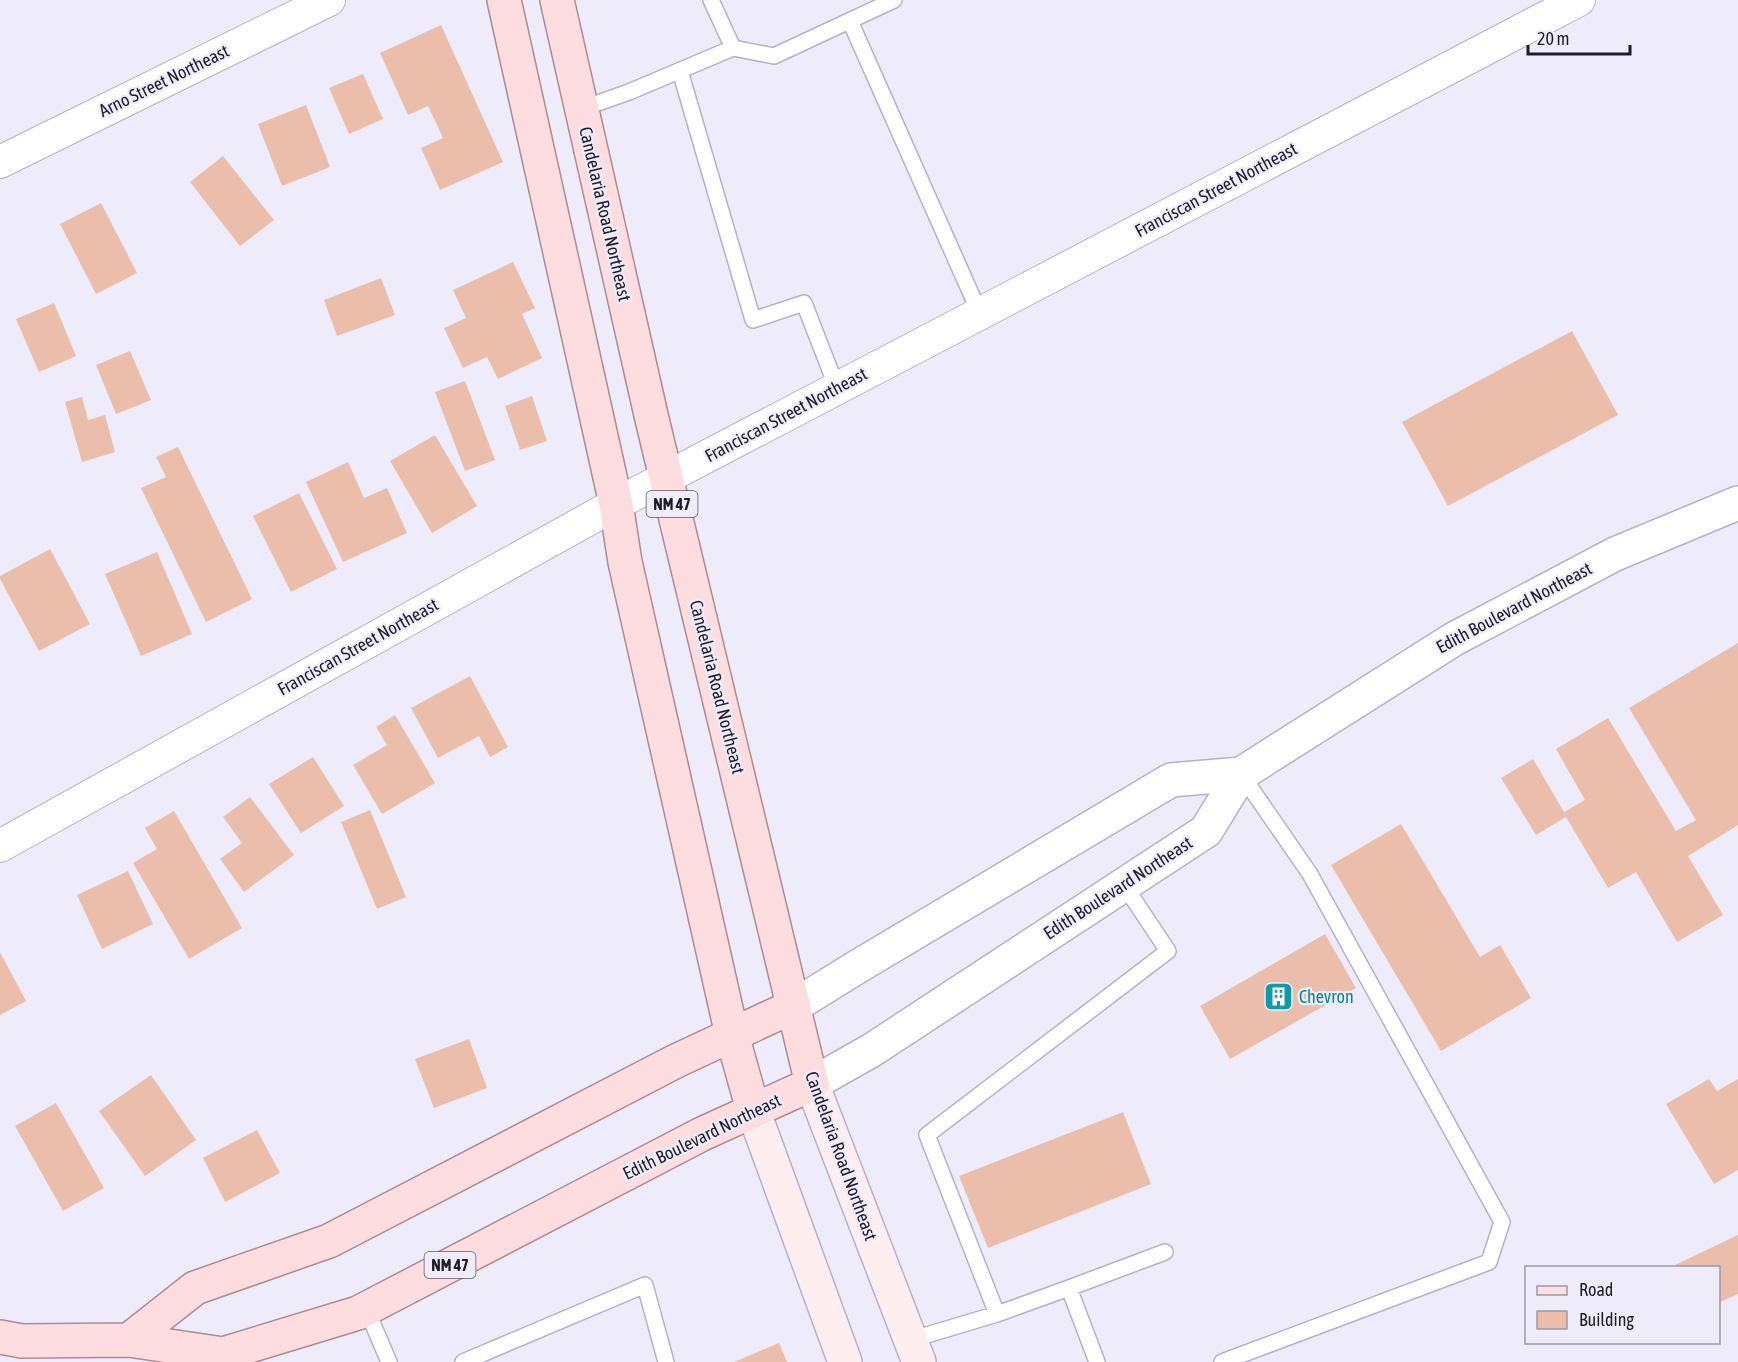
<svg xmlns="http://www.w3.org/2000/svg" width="1738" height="1362" font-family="'Asap Condensed',sans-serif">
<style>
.building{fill:#ebbeac}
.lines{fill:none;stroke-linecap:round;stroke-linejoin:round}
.service-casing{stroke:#b5b0d2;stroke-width:18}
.minor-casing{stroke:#b5b0d2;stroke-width:34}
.tertiary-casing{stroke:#b5b0d2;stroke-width:36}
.secondary-casing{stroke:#b5b0d2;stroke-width:36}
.primary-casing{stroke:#b08a92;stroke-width:36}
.service{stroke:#fff;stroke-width:15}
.minor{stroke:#fff;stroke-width:32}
.tertiary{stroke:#fff;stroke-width:33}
.secondary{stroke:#ffeeef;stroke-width:33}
.primary{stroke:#fedde0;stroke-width:33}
.labels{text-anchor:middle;stroke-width:4.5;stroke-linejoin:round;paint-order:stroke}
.shield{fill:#eeecfa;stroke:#5d5a68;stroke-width:1.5}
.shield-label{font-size:16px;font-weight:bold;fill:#1f1c29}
.street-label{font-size:18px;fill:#1f1c29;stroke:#eeecfa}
.culture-label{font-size:18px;fill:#0d838f;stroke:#eeecfa;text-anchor:start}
</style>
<rect width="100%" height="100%" fill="#eeecfa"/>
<!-- building -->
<path class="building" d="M441 25 503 162 440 190 421 148 443 138 428 106 408 115 380 53Z
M363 74 383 119 349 134 329 88Z
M306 105 330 167 282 186 258 124Z
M223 156 274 220 240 246 190 182Z
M101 203 137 273 96 294 60 224Z
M513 262 535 308 522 314 542 358 498 379 487 357 463 368 444 328 466 318 453 290Z
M381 278 395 315 337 336 324 300Z
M54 303 76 356 39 372 16 319Z
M1572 331 1618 415 1448 506 1402 422Z
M130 351 151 400 116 414 96 365Z
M465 381 495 460 465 471 435 392Z
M532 396 547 441 520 450 505 406Z
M82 397 88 420 105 415 115 452 82 462 65 402Z
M435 435 477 506 432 533 390 461Z
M178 447 252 599 206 622 141 488 166 477 156 457Z
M348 462 364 498 387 488 407 533 343 562 306 482Z
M299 493 337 569 291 592 253 516Z
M50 549 90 624 39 651 0 579V576Z
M157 552 192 634 141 656 105 574Z
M1738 643V825L1688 856 1723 915 1677 942 1636 872 1608 888 1566 817 1536 835 1501 778 1533 759 1564 812 1585 800 1556 749 1608 718 1676 831 1696 820 1629 708Z
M470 676 508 747 490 757 479 736 438 758 411 708Z
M395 715 435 783 382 814 353 765 387 745 376 727Z
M313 757 344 806 301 833 269 784Z
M250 797 294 855 244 892 220 859 242 843 223 817Z
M370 810 406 897 377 909 341 822Z
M174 811 242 928 189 959 133 863 157 849 145 828Z
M1401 824 1480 957 1500 945 1531 998 1441 1051 1331 865Z
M128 871 153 924 102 949 77 895Z
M1325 934 1356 988 1230 1059 1200 1006Z
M0 952 26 1001 0 1015Z
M469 1039 487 1088 434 1108 415 1059Z
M151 1075 196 1140 145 1176 99 1111Z
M1709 1079 1717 1091 1738 1079V1170L1714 1184 1666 1104Z
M56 1103 104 1188 63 1211 15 1126Z
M1123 1112 1151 1184 988 1248 959 1176Z
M257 1130 280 1173 225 1202 203 1158Z
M1738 1235V1294L1718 1303V1268H1677L1675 1265Z
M779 1343 787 1362H734Z"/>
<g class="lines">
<defs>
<path id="service" d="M850 21 980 314
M733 48 774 56 894 0
M680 71 753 320 804 303 837 388
M581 109 629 92 733 48 711 0
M1069 1288 1165 1252
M366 1308 389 1362
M997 1314 1069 1288 1097 1362
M910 1340 997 1314 927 1135 1168 951 1124 885
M463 1362 645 1285 666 1362
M1222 1362 1489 1262 1502 1222 1310 874 1241 774"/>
<path id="minor" d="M0 162 329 0
M0 846 616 504 1579 0"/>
<path id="tertiary" d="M794 1006 857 967 1171 780 1241 774
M812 1084 872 1050 1206 831 1241 774 1454 639 1615 554 1738 503"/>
<path id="secondary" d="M812 1084 919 1362
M753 1110 845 1362"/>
<path id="primary" d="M504 0 616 504 625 562 732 1035 753 1110
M0 1337 22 1341 129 1340 223 1354 358 1313 702 1134 812 1084 651 415 557 0
M129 1340 195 1288 329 1241 676 1061 794 1006"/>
</defs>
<!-- service casing -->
<use href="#service" class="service-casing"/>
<!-- minor casing -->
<use href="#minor" class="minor-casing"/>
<!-- tertiary casing -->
<use href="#tertiary" class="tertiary-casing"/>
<!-- secondary casing -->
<use href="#secondary" class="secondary-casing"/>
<!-- primary casing -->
<use href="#primary" class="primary-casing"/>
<!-- service -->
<use href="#service" class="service"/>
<!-- minor -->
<use href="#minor" class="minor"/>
<!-- tertiary -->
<use href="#tertiary" class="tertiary"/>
<!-- secondary -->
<use href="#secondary" class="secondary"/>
<!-- primary -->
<use href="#primary" class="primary"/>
</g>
<!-- icons -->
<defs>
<symbol id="building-square" viewBox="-11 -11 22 22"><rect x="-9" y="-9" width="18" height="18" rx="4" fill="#0f9aa8" stroke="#eeecfa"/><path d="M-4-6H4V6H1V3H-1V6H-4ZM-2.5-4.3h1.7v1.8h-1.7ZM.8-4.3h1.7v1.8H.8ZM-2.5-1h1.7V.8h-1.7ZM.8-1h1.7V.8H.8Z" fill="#fff"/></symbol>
</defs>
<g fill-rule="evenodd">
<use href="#building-square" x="1262" y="980" width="33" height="33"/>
</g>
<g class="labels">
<!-- shield labels -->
<g class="shield">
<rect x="646.5" y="491" width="51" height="26" rx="4.5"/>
<rect x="424.5" y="1252" width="51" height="26" rx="4.5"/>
</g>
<g class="shield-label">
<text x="672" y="510">NM 47</text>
<text x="450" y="1271">NM 47</text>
</g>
<!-- street labels -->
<g class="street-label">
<text transform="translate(164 81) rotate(-26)" y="6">Arno Street Northeast</text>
<text transform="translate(1216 190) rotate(-28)" y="6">Franciscan Street Northeast</text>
<text transform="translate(605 214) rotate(77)" y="6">Candelaria Road Northeast</text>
<text transform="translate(786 415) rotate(-28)" y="6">Franciscan Street Northeast</text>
<text transform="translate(1514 608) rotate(-28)" y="6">Edith Boulevard Northeast</text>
<text transform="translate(358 647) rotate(-29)" y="6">Franciscan Street Northeast</text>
<text transform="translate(717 687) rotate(76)" y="6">Candelaria Road Northeast</text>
<text transform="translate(1118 888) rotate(-33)" y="6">Edith Boulevard Northeast</text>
<text transform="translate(702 1137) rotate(-26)" y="6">Edith Boulevard Northeast</text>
<text transform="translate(841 1156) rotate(70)" y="6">Candelaria Road Northeast</text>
</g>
<!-- culture labels -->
<g class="culture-label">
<text x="1299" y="1003">Chevron</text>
</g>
</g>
<!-- legend -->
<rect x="1525" y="1266" width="195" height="78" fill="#eeecfa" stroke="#9b99a6" stroke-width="1.5"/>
<rect x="1537" y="1286" width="30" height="9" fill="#fedde0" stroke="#9b99a6" stroke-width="1.5"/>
<text x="1579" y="1296" font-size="18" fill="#1f1c29">Road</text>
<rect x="1537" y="1311" width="30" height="18" fill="#ebbeac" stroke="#9b99a6" stroke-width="1.5"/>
<text x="1579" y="1326" font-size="18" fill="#1f1c29">Building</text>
<!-- scale -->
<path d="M1528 45v9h102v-9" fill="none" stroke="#1f1c29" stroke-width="3"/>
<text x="1537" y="45" font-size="18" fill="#1f1c29" stroke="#eeecfa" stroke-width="4.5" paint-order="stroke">20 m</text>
</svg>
